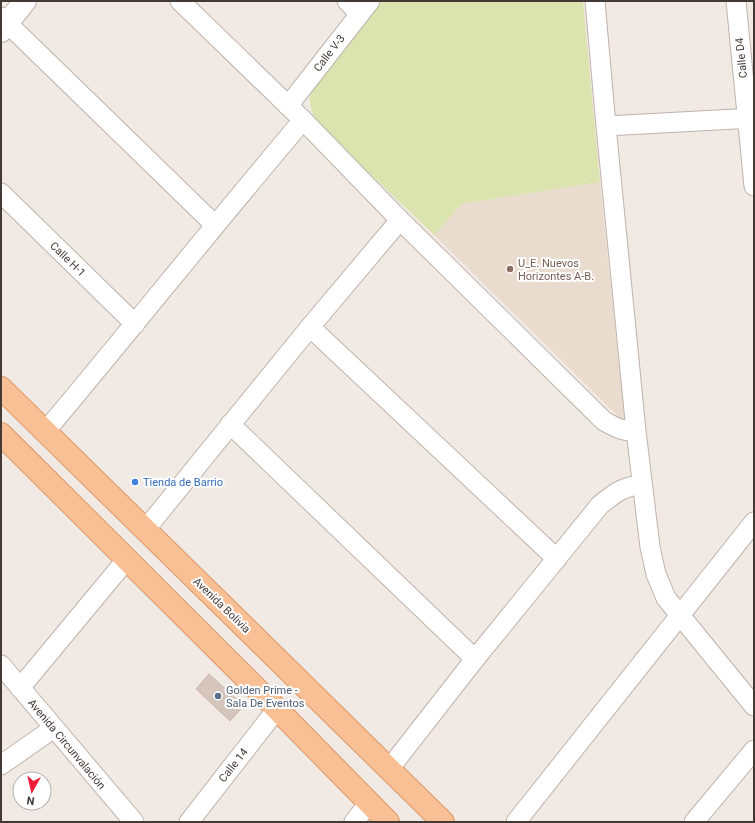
<svg xmlns="http://www.w3.org/2000/svg" width="755" height="823" font-family="Roboto,sans-serif">
<style>
.education{fill:#eadbcf}
.green{fill:#dbe4af}
.building{fill:#d5c5bd;stroke:#cdb8ae}
.lines{fill:none;stroke-linecap:round;stroke-linejoin:round}
.minor-casing{stroke:#bfb2ab;stroke-width:21}
.tertiary-casing{stroke:#bfb2ab;stroke-width:24}
.primary-casing{stroke:#dd9866;stroke-width:24}
.minor{stroke:#fff;stroke-width:19}
.tertiary{stroke:#fff;stroke-width:22}
.primary{stroke:#f9c096;stroke-width:22}
.education-dot{fill:#8d6e63;stroke:#fff;stroke-width:1.5}
.shop-dot{fill:#3f7fe0;stroke:#fff;stroke-width:1.5}
.service-dot{fill:#5c6f8a;stroke:#fff;stroke-width:1.5}
.labels{text-anchor:middle;stroke-width:4;stroke-linejoin:round;paint-order:stroke}
.street-label{font-size:11px;fill:#433935;stroke:#fff}
.education-label{font-size:11px;fill:#785e54;stroke:#fff;text-anchor:start}
.shop-label{font-size:11px;fill:#366cbe;stroke:#fff;text-anchor:start}
.service-label{font-size:11px;fill:#4e5e75;stroke:#fff;text-anchor:start}
</style>
<rect width="100%" height="100%" fill="#f1eae4"/>
<!-- education -->
<path class="education" d="M600 182 625 423 434 235 462 204Z"/>
<!-- green -->
<path class="green" d="M377 1H583L600 182 462 204 434 235 318 124C308 110 309 97 312 81Z"/>
<!-- building -->
<path class="building" d="M209 674 241 703V709L230 721 196 689Z"/>
<g class="lines">
<defs>
<path id="minor" d="M180 1 303 120 400 220 604 421C615 427 623 432 636 431
M347 1 360 14
M595 1 606 126 636 431 650 547 656 574 666 598 754 706
M736 1 754 186
M1 17 215 225
M288 106 370 1
M606 126 754 118
M1 193 135 324
M310 327 557 559
M230 424 475 659
M45 432C132 328 216 223 303 120
M145 530 310 327 400 220
M1 665 134 822
M20 688 127 559
M1 765 54 728
M389 769 475 659 600 505C616 492 621 488 642 484
M189 822 277 709
M354 822 369 803
M516 822 754 522
M694 822 754 750"/>
<path id="tertiary" d="M1 31 25 1"/>
<path id="primary" d="M1 388 443 822
M1 434 277 709 388 822"/>
</defs>
<!-- minor casing -->
<use href="#minor" class="minor-casing"/>
<!-- tertiary casing -->
<use href="#tertiary" class="tertiary-casing"/>
<!-- primary casing -->
<use href="#primary" class="primary-casing"/>
<!-- minor -->
<use href="#minor" class="minor"/>
<!-- tertiary -->
<use href="#tertiary" class="tertiary"/>
<!-- primary -->
<use href="#primary" class="primary"/>
</g>
<!-- markers -->
<circle class="education-dot" cx="510" cy="269" r="4"/>
<circle class="shop-dot" cx="135" cy="482" r="4"/>
<circle class="service-dot" cx="218" cy="696" r="4"/>
<g class="labels">
<!-- street labels -->
<g class="street-label">
<text transform="translate(329 53) rotate(-52)" y="4">Calle V-3</text>
<text transform="translate(741 58) rotate(-96)" y="4">Calle D4</text>
<text transform="translate(68 259) rotate(44)" y="4">Calle H-1</text>
<text transform="translate(222 605) rotate(44)" y="4">Avenida Bolivia</text>
<text transform="translate(67 744) rotate(50)" y="4">Avenida Circunvalación</text>
<text transform="translate(233 765) rotate(-52)" y="4">Calle 14</text>
</g>
<!-- education labels -->
<g class="education-label">
<text x="518" y="267">U_E. Nuevos<tspan x="518" dy="13">Horizontes A-B.</tspan></text>
</g>
<!-- shop labels -->
<g class="shop-label">
<text x="143" y="486">Tienda de Barrio</text>
</g>
<!-- service labels -->
<g class="service-label">
<text x="226" y="694">Golden Prime -<tspan x="226" dy="13">Sala De Eventos</tspan></text>
</g>
</g>
<!-- border -->
<rect width="755" height="823" fill="none" stroke="#433935" stroke-width="4"/>
<!-- north arrow -->
<g transform="translate(32 791) rotate(188)"><circle r="19" fill="#ffffff" stroke="#b4b0ae"/>
<path d="M0-3L7 15L0 10L-7 15Z" fill="#ef1d3a"/>
<text y="-6" font-size="11" font-weight="bold" text-anchor="middle" fill="#433935">N</text>
</g>
</svg>
